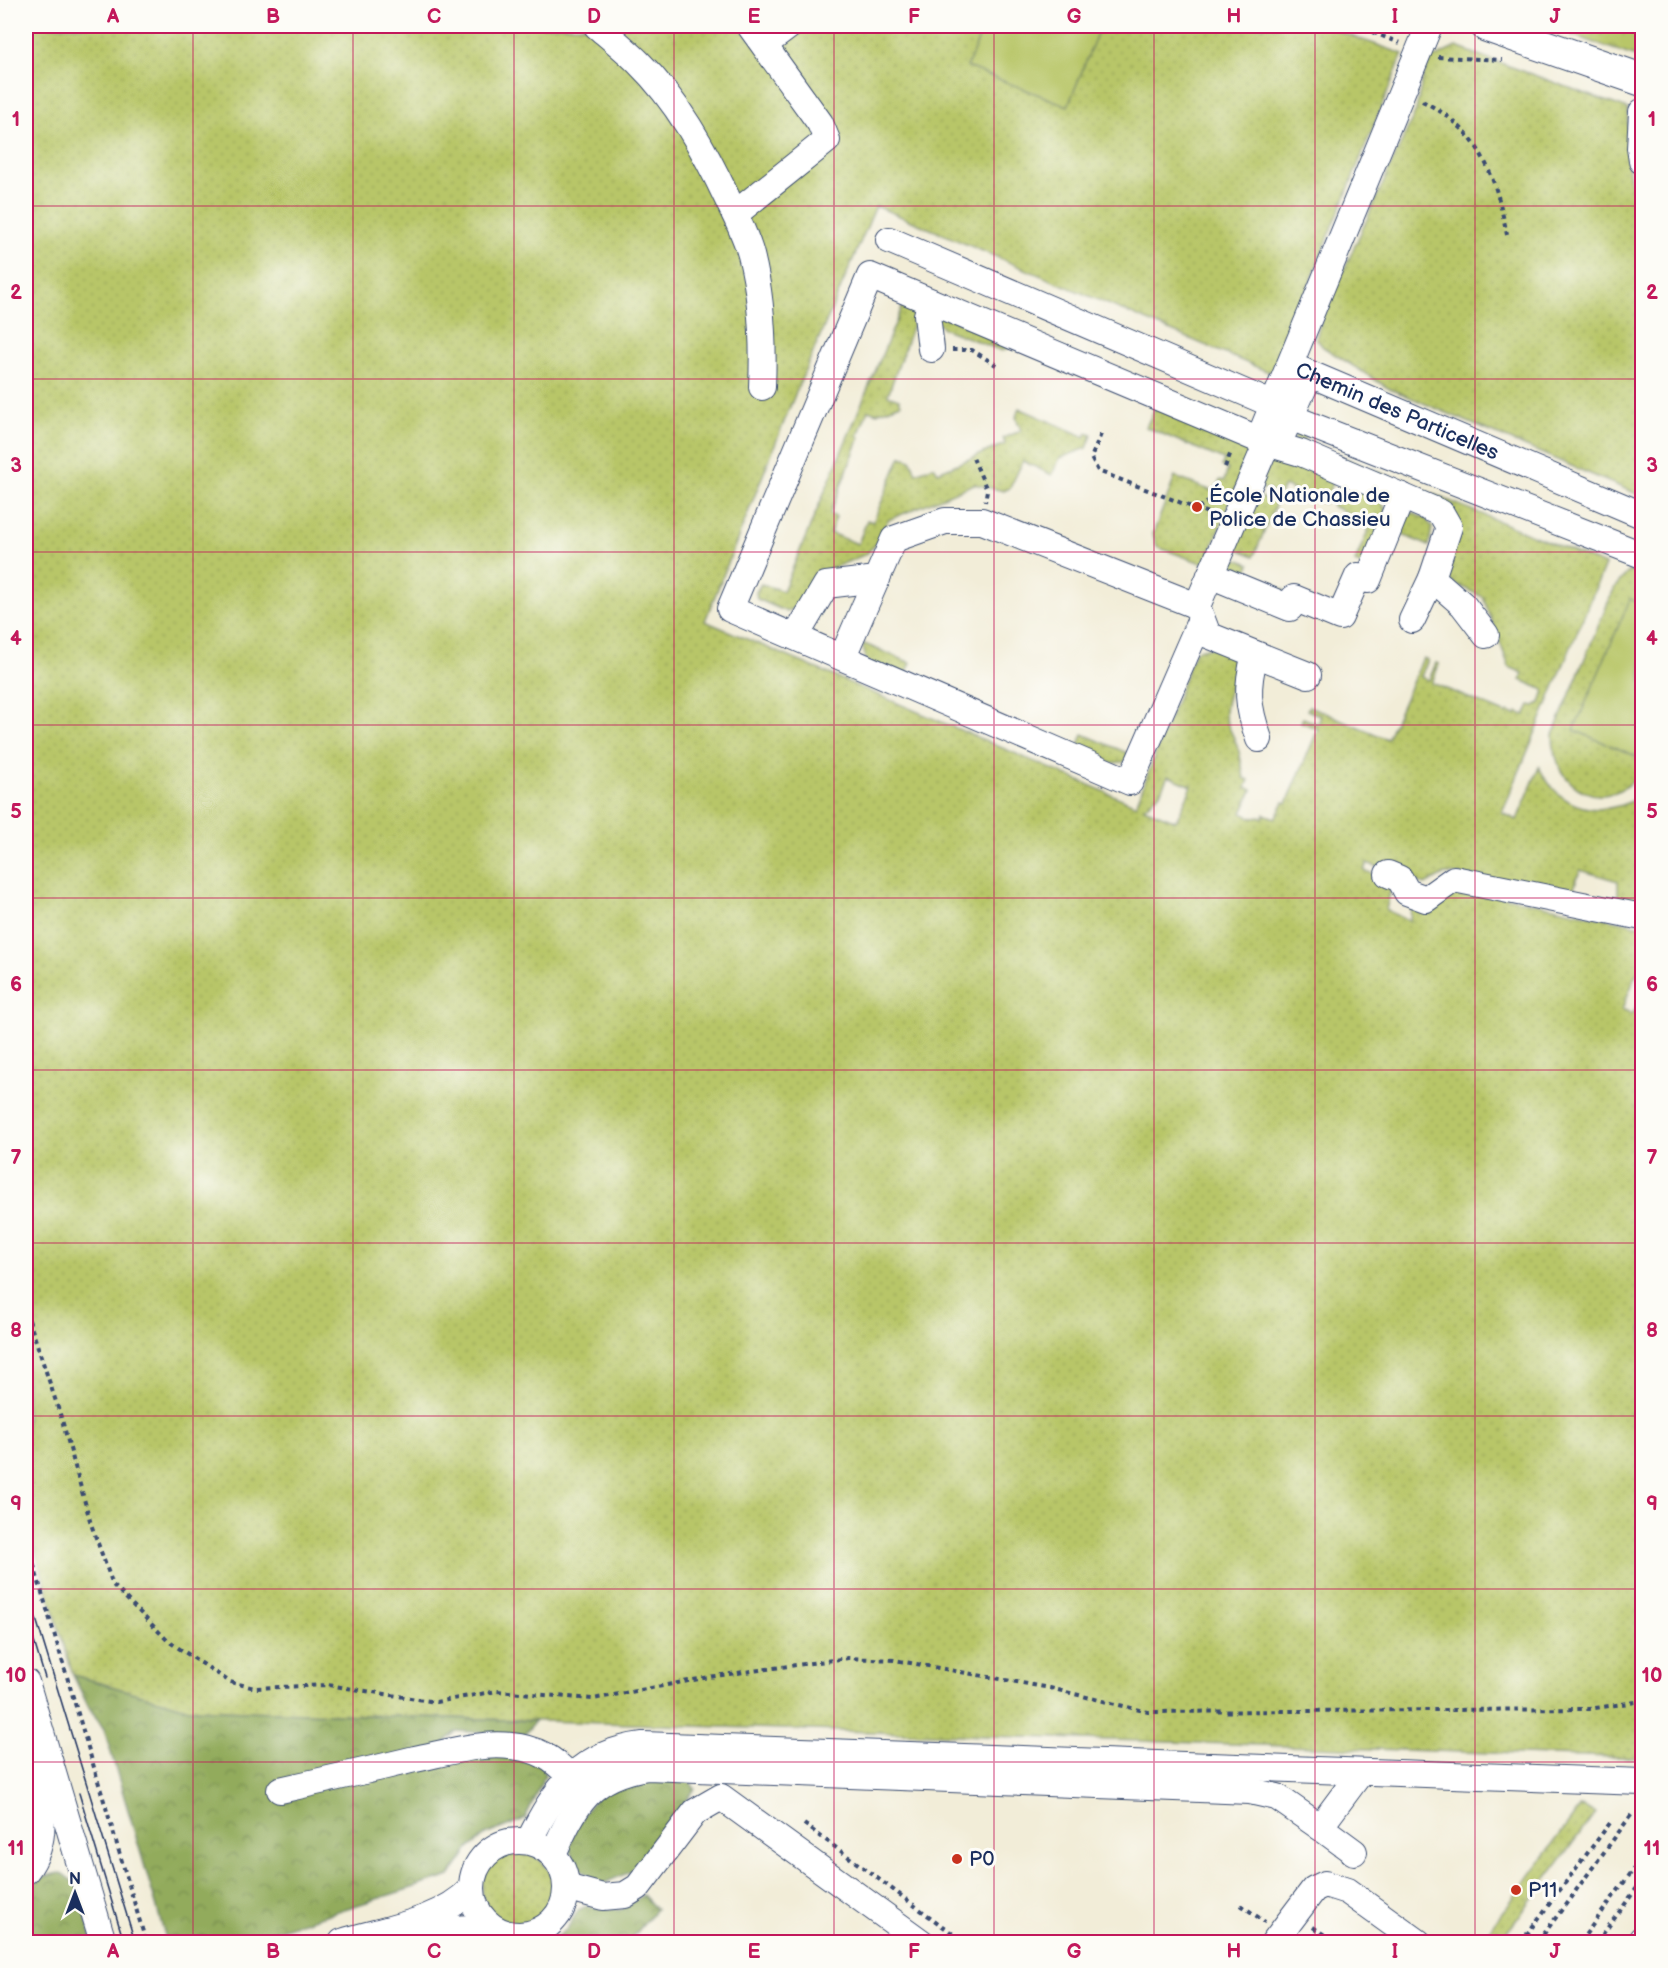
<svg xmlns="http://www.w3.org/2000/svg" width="1668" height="1968" font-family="'Balsamiq Sans',sans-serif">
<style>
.grass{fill:url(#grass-dots);stroke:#6a7a63;stroke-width:1.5;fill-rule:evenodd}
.forest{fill:url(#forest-crowns);stroke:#566d5d;stroke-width:1.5}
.park{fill:url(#park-crowns);stroke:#6a7a63;stroke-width:1.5}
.garden{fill:#b8c668;stroke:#6a7a63;stroke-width:1.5}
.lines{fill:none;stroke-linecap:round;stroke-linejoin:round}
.minor-casing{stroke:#3b4c70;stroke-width:28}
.major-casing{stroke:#3b4c70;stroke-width:34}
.path{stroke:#3b4c70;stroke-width:4;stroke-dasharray:4.5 4.5;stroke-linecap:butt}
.minor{stroke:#fff;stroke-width:26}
.major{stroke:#fff;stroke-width:32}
.tram{stroke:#1b2f5e;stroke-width:1.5}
.grid{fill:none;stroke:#c2185b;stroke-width:1.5;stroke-opacity:0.55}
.poi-dot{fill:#c8321e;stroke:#fdfcf7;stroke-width:2}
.labels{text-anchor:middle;stroke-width:6;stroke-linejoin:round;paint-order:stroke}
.street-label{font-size:21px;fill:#1b2f5e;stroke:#fdfcf7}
.poi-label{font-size:21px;fill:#1b2f5e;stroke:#fdfcf7;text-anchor:start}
.neatline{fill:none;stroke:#c2185b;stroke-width:2}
.grid-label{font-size:20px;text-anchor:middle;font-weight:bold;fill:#c2185b}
</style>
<defs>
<pattern id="grass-dots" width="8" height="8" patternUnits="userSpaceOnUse" patternTransform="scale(1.5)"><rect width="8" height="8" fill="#b8c668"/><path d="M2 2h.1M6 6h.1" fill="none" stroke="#9eaa5d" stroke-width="1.8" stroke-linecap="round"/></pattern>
<pattern id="forest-crowns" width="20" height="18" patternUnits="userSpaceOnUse" patternTransform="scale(1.5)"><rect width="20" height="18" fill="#92ab5c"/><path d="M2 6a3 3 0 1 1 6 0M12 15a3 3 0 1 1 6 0" fill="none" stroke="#768c4f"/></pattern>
<pattern id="park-crowns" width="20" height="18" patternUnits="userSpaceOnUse" patternTransform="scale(1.5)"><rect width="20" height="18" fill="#b8c668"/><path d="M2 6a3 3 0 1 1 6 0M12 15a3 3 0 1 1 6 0" fill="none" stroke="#9eaa5d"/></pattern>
</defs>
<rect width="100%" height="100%" fill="#fdfcf7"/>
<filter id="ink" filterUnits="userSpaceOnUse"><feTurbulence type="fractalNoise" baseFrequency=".0167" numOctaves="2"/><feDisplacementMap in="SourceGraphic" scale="12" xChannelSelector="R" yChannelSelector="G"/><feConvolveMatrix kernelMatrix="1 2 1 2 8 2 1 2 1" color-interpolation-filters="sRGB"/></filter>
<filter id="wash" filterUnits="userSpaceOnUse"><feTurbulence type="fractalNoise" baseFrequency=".008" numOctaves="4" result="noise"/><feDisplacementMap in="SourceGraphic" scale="24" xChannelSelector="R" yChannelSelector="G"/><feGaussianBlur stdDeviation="1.35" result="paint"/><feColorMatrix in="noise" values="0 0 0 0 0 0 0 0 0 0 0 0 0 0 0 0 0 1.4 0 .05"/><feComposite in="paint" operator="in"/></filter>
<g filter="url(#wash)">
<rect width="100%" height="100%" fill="#f2edd8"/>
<!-- grass -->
<path class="grass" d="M26 26H1323L1403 54 1273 374 876 206 796 392 705 621 1136 805 1195 651C1205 648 1213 645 1223 650 1247 663 1223 695 1225 715 1226 725 1234 736 1237 745 1241 756 1242 767 1244 778L1249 780 1246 787 1252 790 1242 813 1252 818 1263 817 1264 814 1275 818 1284 802 1287 803 1318 729 1301 722 1303 718 1318 724 1321 716 1307 710 1309 706 1387 739 1423 658 1428 660 1421 677 1429 680 1436 663 1439 664 1432 683 1507 714 1508 712 1516 715 1517 712 1525 715 1530 705 1535 706 1540 703 1544 690 1521 680 1523 673 1509 667 1483 597 1445 579C1440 546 1468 532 1435 501L1296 442 1294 437 1297 430 1308 429 1304 441 1605 565 1502 813 1517 820 1539 767C1561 812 1601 819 1642 796V913L1618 907V881L1580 870 1571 897 1458 875 1445 874 1425 885 1367 863 1364 870 1392 883 1386 910 1410 921 1411 905 1454 886 1642 926V961L1622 1009 1633 1014 1642 994V1758L188 1709 73 1675 26 1521ZM1168 776 1192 786 1176 821 1144 808 1160 793Z
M1456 47 1628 109C1627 142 1624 182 1642 211V496L1388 388 1323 347 1316 338 1321 321 1416 110 1422 81 1431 59Z
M905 300 919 307 888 395 899 399 901 404 877 413 868 410 858 436 860 437 830 514 836 517 830 533 858 544 867 520 873 522 901 456 911 460 916 473 934 466 938 472 1005 444 1003 438 1021 431 1016 417 1019 408 1085 437 1087 433 1092 435 1087 448 1060 458 1052 475 1023 461 1010 488 1004 491 974 484 888 520 875 545 866 554 816 575 802 604 787 612 757 599 756 592 761 584 783 591Z
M937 314 1020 344 1002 351 945 329 936 322Z
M1155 408 1248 447 1250 452 1207 560 1201 563 1157 547 1153 534 1175 477 1215 492 1220 480 1224 481 1228 469 1222 466 1224 460 1146 427Z
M1280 458 1334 479 1324 503 1284 486 1280 495 1259 487 1270 463Z
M1342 483 1379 498 1386 510 1365 566 1355 562 1371 523 1332 506Z
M1255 495 1276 503 1254 556 1233 547Z
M1404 509 1426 519 1432 527 1429 546 1393 531Z
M1229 556 1250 564 1246 574 1284 590 1282 597 1224 576Z
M1630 570 1642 575V771C1607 818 1553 791 1553 735L1609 600 1615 587Z
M862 643 911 663 906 674 866 661Z
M1083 734 1130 754 1124 762 1110 763 1077 750Z
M1581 1806 1595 1813 1500 1942H1489L1483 1939Z
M482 1889a36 36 0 1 1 72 0a36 36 0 1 1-72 0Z"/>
<!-- forest -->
<path class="forest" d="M73 1675 189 1709 535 1721 524 1735 456 1731 445 1742 470 1756H518L539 1762 545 1775 525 1819 485 1835 469 1849 450 1876 239 1942H167L104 1729 88 1706Z
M661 1778 689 1780 695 1789 633 1871 602 1884 579 1869 569 1847C586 1795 608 1781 661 1778Z
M62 1873 77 1885 93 1942H26C26 1907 17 1877 62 1873Z
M643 1895 656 1909 629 1942H550L567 1929 578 1910 587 1906 621 1910Z"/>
<!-- park -->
<path class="park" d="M1574 26H1642V59L1572 35Z"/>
<!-- garden -->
<path class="garden" d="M984 26H1100L1068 106 967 67Z
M1630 599 1642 604V746L1638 757 1574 730Z"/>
</g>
<g filter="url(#ink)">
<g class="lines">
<defs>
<g id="minor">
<path d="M597 26C610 37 625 49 638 62 677 100 705 151 728 200 736 217 746 236 751 255 762 298 764 342 762 387"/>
<path d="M765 44 789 26"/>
<path d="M1642 112 1640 148 1642 161"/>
<path d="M735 214 827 140 820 123 750 26"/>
<path d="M889 240 1274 405"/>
<path d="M931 349 927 315 931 302"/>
<path id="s1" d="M1296 368 1642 515"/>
<path d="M1290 417 1642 555"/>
<path d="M1267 443 1264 427 1429 26"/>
<path d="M1210 575 1290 608 1294 598 1340 617 1358 576 1368 580 1402 496"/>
<path d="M1198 609 1208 635 1308 675"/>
<path d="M1201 619 1130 782 730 609 870 276 1267 443 1301 453 1441 513 1449 527 1432 578 1463 605 1486 635"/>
<path d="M1412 620 1432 578"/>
<path d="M796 636 826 585 877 579"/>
<path d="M1255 654C1246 688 1247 706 1259 739"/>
<path d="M843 656 894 539 945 521H982L1197 606 1267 443 1283 433 1310 374"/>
<path d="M1388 874 1400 879 1407 892 1426 899 1454 879 1642 917"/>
<path d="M26 1682 103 1942"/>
<path d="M26 1763C42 1797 51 1839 26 1871"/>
<path d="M280 1790C325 1780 370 1770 415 1759 445 1753 480 1742 511 1746 536 1748 554 1758 570 1777"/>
<circle cx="519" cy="1888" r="47"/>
<path d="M529 1841C555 1788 580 1753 643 1745L1642 1782"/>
<path d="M1354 1852 1320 1827 1361 1772"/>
<path d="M553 1854C576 1804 589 1776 648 1767L1250 1791 1277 1797 1320 1827"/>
<path d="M566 1887 603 1897 625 1895 638 1887 695 1812 721 1797 921 1942"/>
<path d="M342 1942C384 1929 440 1922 471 1889"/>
<path d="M404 1942 452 1929 491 1927"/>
<path d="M1274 1942 1314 1889 1325 1884 1347 1891 1418 1942"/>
<path d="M1640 1942 1642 1939"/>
</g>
<path id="major" d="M1487 26 1642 80"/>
</defs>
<!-- minor casing -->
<use href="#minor" class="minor-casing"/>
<!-- major casing -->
<use href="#major" class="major-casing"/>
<!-- path -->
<path class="path" d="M1356 26 1400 43
M1438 57 1502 60
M1422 101C1481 130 1495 175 1507 235
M952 350H972L996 365
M1101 434 1091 458 1098 471 1213 515
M973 458 987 490 985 502
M1225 467 1231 452
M1198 508 1220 495
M26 1311 62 1420 91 1524 113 1585 168 1641 230 1682 255 1688 328 1685 436 1702 497 1691 593 1699 715 1676 848 1658 894 1660 1050 1688 1148 1712 1589 1709 1642 1701
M26 1539 146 1942
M26 1576 36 1573
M804 1824 964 1942
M1241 1905 1265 1922
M1313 1927 1335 1942
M1521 1942 1610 1823
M1538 1942 1632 1814
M1580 1942 1642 1858
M1597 1942 1642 1881"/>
<!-- minor -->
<use href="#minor" class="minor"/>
<!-- major -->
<use href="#major" class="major"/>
<!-- tram -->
<path class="tram" d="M26 1586 135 1942
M26 1615 45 1678
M79 1793 124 1942"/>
</g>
</g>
<!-- grid -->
<path class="grid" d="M193 26V1942M353 26V1942M514 26V1942M674 26V1942M834 26V1942M994 26V1942M1154 26V1942M1315 26V1942M1475 26V1942M26 206H1642M26 379H1642M26 552H1642M26 725H1642M26 898H1642M26 1070H1642M26 1243H1642M26 1416H1642M26 1589H1642M26 1762H1642"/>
<!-- markers -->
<g class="poi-dot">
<circle cx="1197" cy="507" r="6"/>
<circle cx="957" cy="1859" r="6"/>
<circle cx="1516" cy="1890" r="6"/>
</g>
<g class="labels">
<!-- street labels -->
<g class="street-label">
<text dy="7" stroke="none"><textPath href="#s1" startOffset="110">Chemin des Particelles</textPath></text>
</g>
<!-- poi labels -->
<g class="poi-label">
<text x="1209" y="502">École Nationale de<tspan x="1209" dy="24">Police de Chassieu</tspan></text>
<text x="969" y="1866">P0</text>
<text x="1528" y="1897">P11</text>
</g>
</g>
<!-- margin -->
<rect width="1668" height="1968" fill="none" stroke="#fdfcf7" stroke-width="66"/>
<!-- north arrow -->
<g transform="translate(75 1893)" stroke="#fdfcf7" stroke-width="4.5" paint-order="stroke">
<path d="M0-4.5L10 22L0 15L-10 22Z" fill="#1b2f5e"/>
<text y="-9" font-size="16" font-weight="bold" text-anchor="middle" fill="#1b2f5e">N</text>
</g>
<rect x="33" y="33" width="1602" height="1902" class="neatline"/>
<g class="grid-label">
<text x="113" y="23">A</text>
<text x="273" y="23">B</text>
<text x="434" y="23">C</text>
<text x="594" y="23">D</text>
<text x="754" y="23">E</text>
<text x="914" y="23">F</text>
<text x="1074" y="23">G</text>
<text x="1234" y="23">H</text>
<text x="1395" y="23">I</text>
<text x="1555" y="23">J</text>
<text x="16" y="126">1</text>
<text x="1652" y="126">1</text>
<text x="16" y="299">2</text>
<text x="1652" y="299">2</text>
<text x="16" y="472">3</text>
<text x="1652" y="472">3</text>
<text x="16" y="645">4</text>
<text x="1652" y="645">4</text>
<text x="16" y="818">5</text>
<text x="1652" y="818">5</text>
<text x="16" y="991">6</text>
<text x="1652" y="991">6</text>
<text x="16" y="1164">7</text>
<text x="1652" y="1164">7</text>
<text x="16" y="1337">8</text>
<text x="1652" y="1337">8</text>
<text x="16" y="1510">9</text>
<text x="1652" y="1510">9</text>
<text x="16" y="1682">10</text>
<text x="1652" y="1682">10</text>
<text x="16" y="1855">11</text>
<text x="1652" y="1855">11</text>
<text x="113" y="1958">A</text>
<text x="273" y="1958">B</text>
<text x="434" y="1958">C</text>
<text x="594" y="1958">D</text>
<text x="754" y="1958">E</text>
<text x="914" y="1958">F</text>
<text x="1074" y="1958">G</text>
<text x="1234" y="1958">H</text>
<text x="1395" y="1958">I</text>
<text x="1555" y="1958">J</text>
</g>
</svg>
